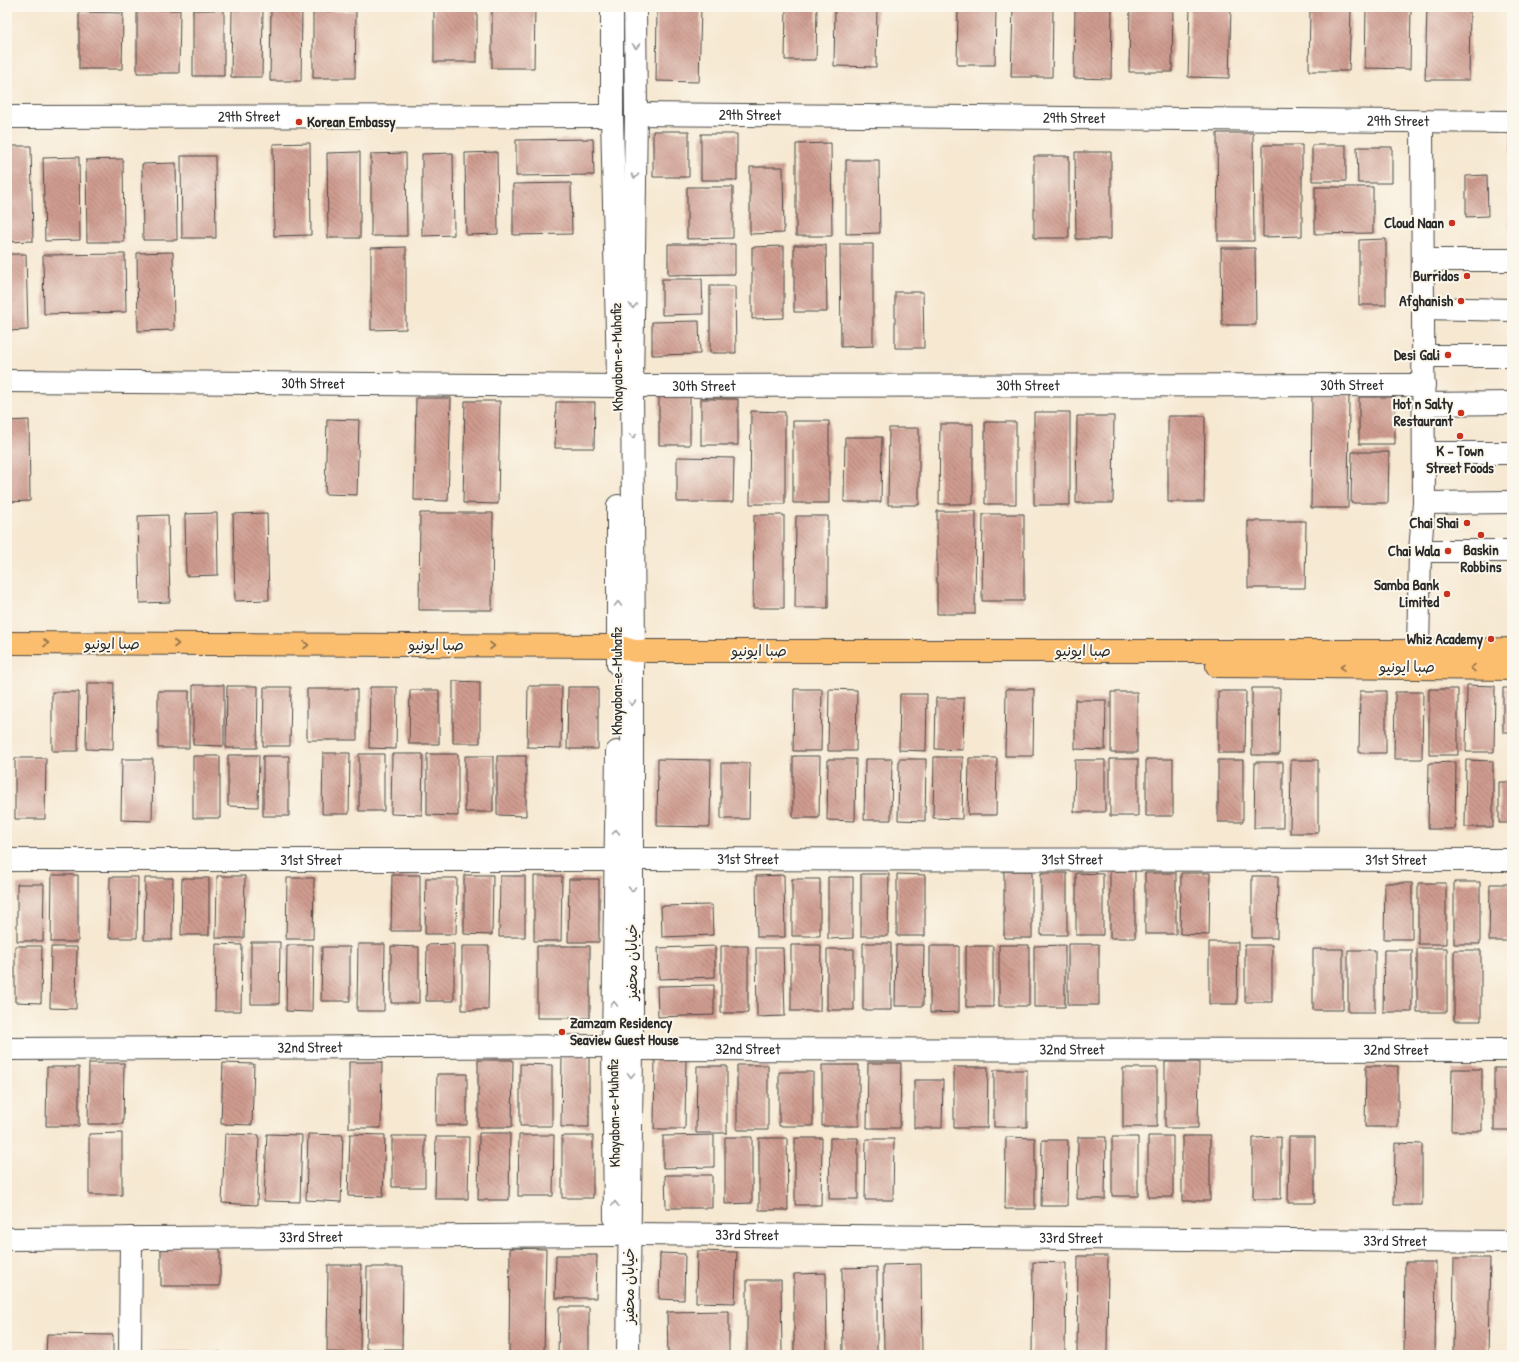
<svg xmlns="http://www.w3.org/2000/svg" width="1519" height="1362" font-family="'Patrick Hand','Playpen Sans Arabic',sans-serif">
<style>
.building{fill:url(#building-back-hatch)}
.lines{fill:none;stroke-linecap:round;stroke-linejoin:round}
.minor-casing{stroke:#494744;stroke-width:24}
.major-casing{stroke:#494744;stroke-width:24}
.minor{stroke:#fff;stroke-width:22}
.major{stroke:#fbbd6e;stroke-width:22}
.oneway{stroke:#a0a0a0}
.oneway2{stroke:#93744c}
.poi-dot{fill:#c8321e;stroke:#fbf7ec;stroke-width:1.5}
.labels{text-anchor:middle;stroke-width:4;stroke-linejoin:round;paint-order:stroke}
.street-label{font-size:15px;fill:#2b2b2b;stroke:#fbf7ec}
.poi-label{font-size:15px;font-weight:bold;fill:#2b2b2b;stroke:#fbf7ec;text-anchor:end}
</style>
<defs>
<pattern id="building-back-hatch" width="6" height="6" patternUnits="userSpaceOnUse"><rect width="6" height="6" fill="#cf9b8f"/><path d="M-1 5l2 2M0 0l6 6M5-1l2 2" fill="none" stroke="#a87f75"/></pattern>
</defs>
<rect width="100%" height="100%" fill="#fbf7ec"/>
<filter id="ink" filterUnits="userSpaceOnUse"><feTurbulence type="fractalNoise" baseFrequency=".025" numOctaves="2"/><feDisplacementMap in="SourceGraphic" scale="8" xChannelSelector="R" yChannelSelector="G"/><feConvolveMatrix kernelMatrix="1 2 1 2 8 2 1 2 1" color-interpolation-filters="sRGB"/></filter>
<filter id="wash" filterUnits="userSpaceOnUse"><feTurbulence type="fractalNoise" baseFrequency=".012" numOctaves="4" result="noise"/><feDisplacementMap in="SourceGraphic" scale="16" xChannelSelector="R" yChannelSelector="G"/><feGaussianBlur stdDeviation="0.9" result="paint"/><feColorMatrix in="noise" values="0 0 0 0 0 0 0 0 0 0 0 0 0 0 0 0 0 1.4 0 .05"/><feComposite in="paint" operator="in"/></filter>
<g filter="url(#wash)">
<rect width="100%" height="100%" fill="#f6e8d1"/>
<g id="blocks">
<!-- building -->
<path class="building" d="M434 7H477V62H434Z
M492 7H535L534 68H492Z
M657 7H701L699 82 656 81Z
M786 7H817L816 60H785Z
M835 7H877L876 67 834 66Z
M958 7H996L995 65H957Z
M1013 7H1053L1052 77H1011Z
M1075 7H1112L1111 79 1074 78Z
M1130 7H1173L1172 72H1129Z
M1190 7H1231L1229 78 1188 77Z
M1366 7H1411L1410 69 1365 68Z
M1427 8 1470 9 1469 80H1425Z
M271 9H302L301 81H270Z
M1310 9 1351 10 1349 71H1309Z
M137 10H180L179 73H137Z
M193 10H224V76H193Z
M232 10H263L262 77H231Z
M313 11H356L355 78H313Z
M79 12 123 13 122 69H79Z
M1512 127V163L1510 164V128Z
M653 131H689V177H653Z
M1217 133H1253L1254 241H1218Z
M701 134H737V180H701Z
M593 139 594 175 516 176V140Z
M310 143 311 235 274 236 273 144Z
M831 143 832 236H796V144Z
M1263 145H1302V236L1263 237Z
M1312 145H1346V181H1312Z
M7 146H31L33 241 7 242Z
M1357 147H1392V183H1358Z
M360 152V238H328L327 153Z
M497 152 498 234 466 235 465 153Z
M1075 152H1111V239H1076Z
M406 153 407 236H371V154Z
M453 153 454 235 422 236V154Z
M181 156H215L216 238H182Z
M1034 156H1069V238H1034Z
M79 157 80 240 45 241 43 158Z
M123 159 124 242H87L86 160Z
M846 160H879L880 233 846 234Z
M176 163 177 240H143L142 164Z
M750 167H783L784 233 750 234Z
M1509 173H1512V229H1509Z
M1487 175 1488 216 1466 217V176Z
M571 183 572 234 513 235V184Z
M687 187H733V238L687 239Z
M1315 187H1373V233L1315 234Z
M1386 239V305H1359V240Z
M668 244H735V274L668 275Z
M840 244H873V346L841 347Z
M794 245H826L827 312H794Z
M784 246V318L752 319V247Z
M406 247V329L371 330V248Z
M1221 248H1255L1256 325H1222Z
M173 252 174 330 138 331 137 253Z
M7 254H26L28 330 7 331Z
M125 254 126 312 44 314 43 255Z
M662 279H702L703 314 662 315Z
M710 286H735L736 353H710Z
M895 292H923L924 348H895Z
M699 321 700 354 652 355V322Z
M659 394H690V445H659Z
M1312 395H1349L1348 508H1311Z
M1359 397H1395V444H1359Z
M416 398H451L448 501 414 500Z
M701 399H738V445H701Z
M465 401H500L498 504 463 503Z
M556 402H595L594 448H555Z
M751 411 785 412V504H750Z
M1034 412H1070V505H1034Z
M1077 416H1114L1113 503H1076Z
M1168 416H1205L1204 502H1168Z
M327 419 359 420 357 495 325 494Z
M29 420 30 501 7 502V421Z
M793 421H829V503H793Z
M985 422H1016V504H985Z
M940 424H973V504H939Z
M889 428H919V505H888Z
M845 437H882L881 502H844Z
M1352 452H1389L1388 503H1351Z
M677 457 734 458 733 502H677Z
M937 511H976L975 614H937Z
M217 513 218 575 186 576 185 514Z
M267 513 269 600 235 601 233 514Z
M420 513H493L492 610H419Z
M983 514H1024V601H982Z
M168 515 170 602 140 603 138 516Z
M754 515H784V608H753Z
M796 516H828V608H795Z
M1248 521H1306L1305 588H1248Z
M453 681 480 682V743H453Z
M87 683H114L113 750 86 749Z
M193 685H224V746L193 745Z
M1467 685 1495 686 1494 752H1466Z
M227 686H258L257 748H226Z
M528 686H562L561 748 527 747Z
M264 687H291L290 746H263Z
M370 687H397L396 749 369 748Z
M568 687H598V749H567Z
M1252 688H1280L1279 755H1252Z
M1503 688H1512V732H1503Z
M307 689H357V740H307Z
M794 689H822L821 751H793Z
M829 689 857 690 856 751H828Z
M1006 689H1034L1033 756H1005Z
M1429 689H1458V755H1429Z
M410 690H439V744H409Z
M158 691H189V748H158Z
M1218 691H1246L1245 753H1218Z
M1360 691H1386V753H1359Z
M52 692H79L78 751H52Z
M1111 692H1137V753H1111Z
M1395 692H1423L1422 759H1394Z
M900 694H927L926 751 899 750Z
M936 698H964L963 750 935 749Z
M1075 700H1106L1105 750 1075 749Z
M323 753H350L349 814H322Z
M359 754H384V811H359Z
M392 754H423L422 815 391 814Z
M427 754H458V816L427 815Z
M228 755H259L258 807 228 806Z
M193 756H220V818H193Z
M263 756H289V816H263Z
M465 756H493V812H465Z
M497 756H526V816L497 815Z
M793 756H820L819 818H793Z
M934 757H963L962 819 933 818Z
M15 758H46L45 819H15Z
M969 758H997L996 815H968Z
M122 759H153L152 821 121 820Z
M658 759 711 760 710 827 657 826Z
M828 759H856L855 821 827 820Z
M865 759H892L891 820H864Z
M899 759H926L925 821 898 820Z
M1110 759H1138V816H1110Z
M1146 759H1173V816H1146Z
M1075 760H1105V812H1074Z
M1218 760H1243V822H1218Z
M1291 760H1318V833H1290Z
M1466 760 1493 761V827H1465Z
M1255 762H1283V828H1254Z
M1456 762 1455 829H1428L1429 763Z
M721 763H750L749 819H721Z
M1499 782H1512V823H1499Z
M1004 871H1032V938H1004Z
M1110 871H1135V938H1110Z
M1041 873H1067V935H1041Z
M1076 873 1103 874V935H1076Z
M1145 873H1176V934H1145Z
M1181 873H1210L1209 935 1180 934Z
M861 874H889L888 936H861Z
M897 874 925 875V936H897Z
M52 875H78V942H51Z
M392 875H420V931H391Z
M464 875H493L492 935 464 934Z
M784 875 785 937H757L756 876Z
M217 876H245L244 938H216Z
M500 876H525V937H499Z
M534 876H562L561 941H534Z
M1252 876H1278L1277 938H1252Z
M110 877H138L137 938H109Z
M828 877H853V938L828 939Z
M145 878H173L172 940H144Z
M182 878H209V935H181Z
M287 878H314L313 939H286Z
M426 878H457L456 934H425Z
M569 879H599V942H568Z
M792 879H820V936H792Z
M1454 882H1480V944H1454Z
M1385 883H1412V939H1384Z
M1418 883H1446V944H1418Z
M17 884H44L43 941H17Z
M1490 884H1512V941H1489Z
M712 905 713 935 662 937 661 906Z
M251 942H280L279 1004H251Z
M1209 942H1238L1237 1004H1209Z
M863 943H891V1010H863Z
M216 944 242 945 241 1011H215Z
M358 944H385L384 1011H357Z
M454 944V1001H426L427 945Z
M1068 944H1099V1005H1068Z
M287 945H313L312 1012 286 1011Z
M791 945H821L820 1011H791Z
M896 945H924L923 1006H895Z
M999 945H1029V1006H999Z
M1065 945V1007H1034V946Z
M1245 945H1272V1002H1245Z
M15 946H42L41 1003 15 1002Z
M391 946 419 947V1003H391Z
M462 946H489L488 1010H462Z
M537 946H590V1018H537Z
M715 946V977L659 979 658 948Z
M721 946H748V1013H721Z
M930 946H959V1012L930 1013Z
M966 946H993V1007H966Z
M51 947H77L76 1009 50 1008Z
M322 947H350V1001H321Z
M756 948H783L785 1016 757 1017Z
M1417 948H1447V1012H1417Z
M827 949H854V1010H827Z
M1313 949H1343V1010H1313Z
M1348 950H1375V1012H1348Z
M1384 950H1412V1012H1383Z
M1454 950H1481V1021H1454Z
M714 985V1015L658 1017 657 986Z
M562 1055H589V1127H561Z
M655 1057H686L685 1129H654Z
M478 1060H513L512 1127H478Z
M349 1062H382L381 1128H349Z
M1165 1062H1199L1198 1128H1165Z
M89 1063H124L123 1124H88Z
M223 1063 254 1064 252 1125 221 1124Z
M868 1063H901L900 1128H867Z
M520 1064 552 1065V1126H520Z
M737 1065H768V1130H737Z
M822 1065H859V1126H822Z
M697 1066H727V1133H696Z
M1366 1066H1398V1127H1365Z
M47 1067H79V1126H46Z
M954 1067H988L987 1128H954Z
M1123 1068H1157V1127H1123Z
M1494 1068H1512V1130H1494Z
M1452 1069H1482V1131H1451Z
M994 1070H1027V1127H994Z
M779 1072H813V1126H779Z
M437 1074H467V1125H436Z
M914 1080H943L942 1128H914Z
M122 1133V1195H89V1134Z
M479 1133H510L509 1200H478Z
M225 1134 259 1135 257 1205 222 1203Z
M267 1134 302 1135 300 1202 264 1201Z
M308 1134 343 1135 341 1202 306 1200Z
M350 1134 385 1135 383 1197 348 1196Z
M519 1135H554L553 1196H518Z
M714 1135V1167L663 1168V1136Z
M392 1136H425V1187H392Z
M562 1136H593V1198H562Z
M1148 1136H1173V1197H1148Z
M1182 1136H1210V1201H1182Z
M436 1137H469L468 1199H435Z
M725 1137H752V1203L725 1204Z
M1006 1137 1035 1138V1209H1005Z
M1078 1137H1106L1105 1199H1077Z
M1112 1137H1138V1196H1112Z
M1281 1137V1199H1253V1138Z
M1289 1137H1315V1203H1288Z
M759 1138H787L788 1210H759Z
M795 1138H822L821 1205H795Z
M830 1138H858V1199H829Z
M866 1139H894L893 1200H865Z
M1042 1140H1068L1067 1206H1041Z
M1395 1143 1422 1144V1205H1394Z
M665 1175H712V1208H666Z
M161 1248H220V1286H161Z
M510 1248 546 1249 544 1355H509Z
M697 1251 737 1252 735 1303 696 1302Z
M660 1253 685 1254 684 1300 659 1299Z
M556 1255H597L596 1298H555Z
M1078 1256H1108L1107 1354 1077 1353Z
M1454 1258H1490L1488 1355H1453Z
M1033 1262 1066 1263 1065 1355 1032 1354Z
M1405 1262H1436L1435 1355H1404Z
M921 1264 922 1355H884L883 1265Z
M328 1265H361L360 1353 327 1352Z
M367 1267H403L402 1349H366Z
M877 1267V1355H843L842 1268Z
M826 1273 827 1355H794V1274Z
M747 1280H781L782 1355H747Z
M559 1307H589V1355H558Z
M729 1311V1354L668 1355 667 1312Z
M47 1334 113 1335V1355H46Z
M154 1352H220V1355H154Z"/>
</g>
</g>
<g filter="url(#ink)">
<use href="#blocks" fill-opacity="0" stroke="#494744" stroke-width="1"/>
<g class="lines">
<defs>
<g id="minor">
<path d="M612 7V116L618 376"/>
<path id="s1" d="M636 114 1512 122"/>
<path id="s2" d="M7 117 612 116"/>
<path d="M1423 260H1512"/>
<path d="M1424 308 1512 310"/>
<path d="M1424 356H1512"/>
<path id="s3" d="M7 381 618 386"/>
<path id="s4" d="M632 386 1424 385"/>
<path d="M1424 404 1512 403"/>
<path d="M1424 453H1512"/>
<path d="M1424 503 1512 502"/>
<path d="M618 506V664"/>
<path d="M1420 551H1512"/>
<path d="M1419 667 1418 651 1420 551 1424 503 1422 122"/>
<path id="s5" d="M632 859 1512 860"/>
<path id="s6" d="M7 860H615"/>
<path id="s7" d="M7 1049 613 1046"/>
<path id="s8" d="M632 1049 1512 1050"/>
<path d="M615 1218 613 1046 617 752"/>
<path id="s9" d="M629 1234 1512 1242"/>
<path id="s10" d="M7 1239 615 1235"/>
<path d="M130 1355 131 1238"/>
<path d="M628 1355 632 1049V664L634 651 632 386 636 114 635 7"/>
</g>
<path id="major" d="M7 643 617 646 634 651H1418L1512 649
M1217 666 1512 669"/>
</defs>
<!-- minor casing -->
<use href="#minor" class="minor-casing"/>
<!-- major casing -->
<use href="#major" class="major-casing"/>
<!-- minor -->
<use href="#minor" class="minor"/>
<!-- major -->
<use href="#major" class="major"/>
</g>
<!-- one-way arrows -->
<defs><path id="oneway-chevron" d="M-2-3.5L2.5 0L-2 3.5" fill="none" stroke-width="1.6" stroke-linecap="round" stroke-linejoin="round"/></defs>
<g class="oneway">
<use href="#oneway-chevron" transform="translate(636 46) rotate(90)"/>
<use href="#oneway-chevron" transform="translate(635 176) rotate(91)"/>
<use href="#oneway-chevron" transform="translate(633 306) rotate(91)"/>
<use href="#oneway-chevron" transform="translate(633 436) rotate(90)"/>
<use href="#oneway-chevron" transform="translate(618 604) rotate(-90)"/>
<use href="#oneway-chevron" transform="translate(632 703) rotate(90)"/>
<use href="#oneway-chevron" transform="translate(616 832) rotate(-89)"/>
<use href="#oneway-chevron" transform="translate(632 889) rotate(90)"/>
<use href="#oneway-chevron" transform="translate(614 1004) rotate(-89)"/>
<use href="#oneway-chevron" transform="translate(631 1075) rotate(91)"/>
<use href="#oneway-chevron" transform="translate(615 1204) rotate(-90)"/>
</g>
<g class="oneway2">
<use href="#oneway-chevron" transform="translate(46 643)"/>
<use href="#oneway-chevron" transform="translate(176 644)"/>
<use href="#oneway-chevron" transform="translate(306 645)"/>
<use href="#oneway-chevron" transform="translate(492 646)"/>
<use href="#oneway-chevron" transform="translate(1343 667) rotate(-180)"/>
<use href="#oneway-chevron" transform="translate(1473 668) rotate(-179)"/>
</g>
</g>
<!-- markers -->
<g class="poi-dot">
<circle cx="299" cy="122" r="4"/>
<circle cx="1452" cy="223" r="4"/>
<circle cx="1467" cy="276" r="4"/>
<circle cx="1461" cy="301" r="4"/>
<circle cx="1448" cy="355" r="4"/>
<circle cx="1461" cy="413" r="4"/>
<circle cx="1460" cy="436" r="4"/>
<circle cx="1467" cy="523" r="4"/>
<circle cx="1481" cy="535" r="4"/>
<circle cx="1448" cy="551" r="4"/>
<circle cx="1447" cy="594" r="4"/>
<circle cx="1491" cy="639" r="4"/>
<circle cx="562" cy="1032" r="4"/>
</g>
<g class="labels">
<!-- street labels -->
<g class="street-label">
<text dy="5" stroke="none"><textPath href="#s1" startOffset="114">29th Street</textPath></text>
<text dy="5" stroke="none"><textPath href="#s2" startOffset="242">29th Street</textPath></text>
<text dy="5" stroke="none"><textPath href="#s1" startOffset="438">29th Street</textPath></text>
<text dy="5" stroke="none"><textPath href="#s1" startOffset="762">29th Street</textPath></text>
<text transform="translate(617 357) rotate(-91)" y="5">Khayaban-e-Muhafiz</text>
<text dy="5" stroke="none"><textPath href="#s3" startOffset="306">30th Street</textPath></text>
<text dy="5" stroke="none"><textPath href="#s4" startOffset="720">30th Street</textPath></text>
<text dy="5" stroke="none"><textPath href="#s4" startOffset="72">30th Street</textPath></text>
<text dy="5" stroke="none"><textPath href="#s4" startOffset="396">30th Street</textPath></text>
<text x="112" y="649">صبا ایونیو</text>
<text x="436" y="650">صبا ایونیو</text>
<text x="759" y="656">صبا ایونیو</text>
<text x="1083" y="656">صبا ایونیو</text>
<text x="1407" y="672">صبا ایونیو</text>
<text transform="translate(617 681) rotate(-90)" y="5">Khayaban-e-Muhafiz</text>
<text dy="5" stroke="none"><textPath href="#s6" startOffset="304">31st Street</textPath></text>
<text dy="5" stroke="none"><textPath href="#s5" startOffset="116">31st Street</textPath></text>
<text dy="5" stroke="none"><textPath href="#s5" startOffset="440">31st Street</textPath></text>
<text dy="5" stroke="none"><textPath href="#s5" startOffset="764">31st Street</textPath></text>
<text transform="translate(632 962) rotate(-90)" y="5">خیابان محفیز</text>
<text dy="5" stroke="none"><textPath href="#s7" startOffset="303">32nd Street</textPath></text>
<text dy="5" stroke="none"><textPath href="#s8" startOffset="116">32nd Street</textPath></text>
<text dy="5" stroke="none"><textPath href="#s8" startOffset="440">32nd Street</textPath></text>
<text dy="5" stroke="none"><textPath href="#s8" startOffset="764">32nd Street</textPath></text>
<text transform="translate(614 1113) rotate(-91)" y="5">Khayaban-e-Muhafiz</text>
<text dy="5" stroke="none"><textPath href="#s9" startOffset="118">33rd Street</textPath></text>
<text dy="5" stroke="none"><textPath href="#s10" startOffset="304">33rd Street</textPath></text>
<text dy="5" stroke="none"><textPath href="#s9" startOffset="442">33rd Street</textPath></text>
<text dy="5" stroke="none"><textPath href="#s9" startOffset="766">33rd Street</textPath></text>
<text transform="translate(629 1286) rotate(-90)" y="5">خیابان محفیز</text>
</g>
<!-- poi labels -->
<g class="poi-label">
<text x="307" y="127" text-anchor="start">Korean Embassy</text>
<text x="1444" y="228">Cloud Naan</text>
<text x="1459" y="281">Burridos</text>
<text x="1453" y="306">Afghanish</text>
<text x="1440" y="360">Desi Gali</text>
<text x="1453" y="409">Hot n Salty<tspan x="1453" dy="17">Restaurant</tspan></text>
<text x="1460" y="456" text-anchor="middle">K - Town<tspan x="1460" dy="17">Street Foods</tspan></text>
<text x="1459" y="528">Chai Shai</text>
<text x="1481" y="555" text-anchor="middle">Baskin<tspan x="1481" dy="17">Robbins</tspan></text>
<text x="1440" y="556">Chai Wala</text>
<text x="1439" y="590">Samba Bank<tspan x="1439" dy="17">Limited</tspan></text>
<text x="1483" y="644">Whiz Academy</text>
<text x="570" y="1028" text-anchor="start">Zamzam Residency<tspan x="570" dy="17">Seaview Guest House</tspan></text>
</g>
</g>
<!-- margin -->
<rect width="1519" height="1362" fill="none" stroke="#fbf7ec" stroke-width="24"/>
</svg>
